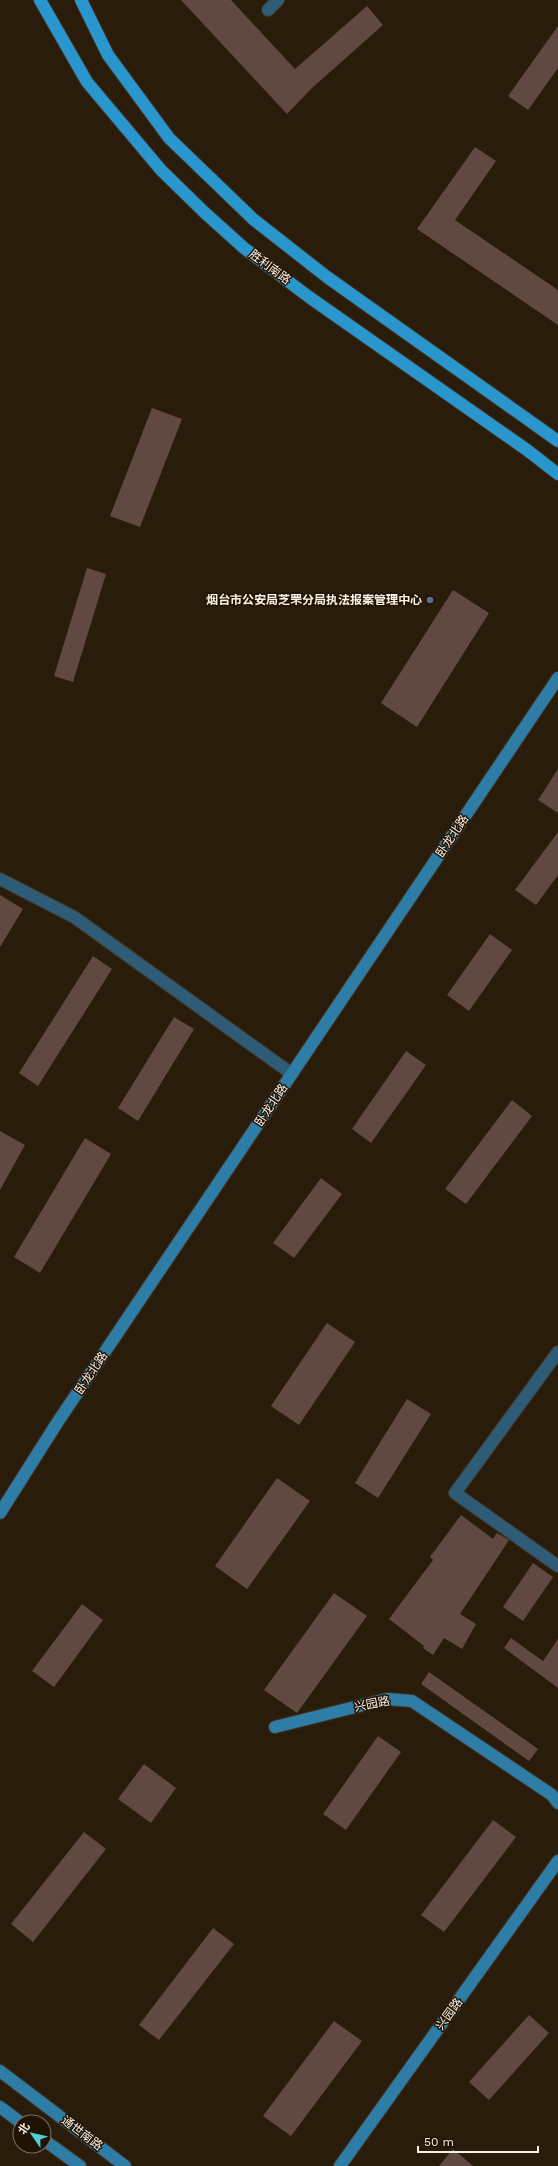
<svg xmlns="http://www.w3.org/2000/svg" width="558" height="2166" font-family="'Work Sans','Noto Sans SC',sans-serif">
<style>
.building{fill:#604941}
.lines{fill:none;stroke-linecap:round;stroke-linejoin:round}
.street-casing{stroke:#433625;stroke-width:14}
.secondary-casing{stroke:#433625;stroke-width:14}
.primary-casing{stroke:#433625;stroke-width:14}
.street{stroke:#2e5b75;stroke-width:12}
.secondary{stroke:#2e7da7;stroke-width:12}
.primary{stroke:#2997cd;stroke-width:12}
.service-dot{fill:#5c6f8a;stroke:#201303;stroke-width:1.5}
.labels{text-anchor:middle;stroke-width:3;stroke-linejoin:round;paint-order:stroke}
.street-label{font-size:12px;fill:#fbf2e7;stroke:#201303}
.poi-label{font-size:12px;font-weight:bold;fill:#fbf2e7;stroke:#201303;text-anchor:end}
</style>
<rect width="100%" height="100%" fill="#2a1c0b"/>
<!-- building -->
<path class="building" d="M181 0H231L295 69 367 6 383 25 312 88 287 114Z
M558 26V68L528 110 508 96Z
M475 147 496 161 455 220 558 290V325L417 229Z
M152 408 182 419 140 527 110 516Z
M87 568 106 574 73 682 54 676Z
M453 590 489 613 417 727 381 703Z
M558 769V813L538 800Z
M558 832V875L536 905 515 890Z
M0 895 23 909 0 947Z
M490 934 512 950 469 1011 447 995Z
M93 956 112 969 38 1086 19 1073Z
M174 1017 194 1029 138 1121 118 1108Z
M406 1051 426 1065 371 1143 352 1129Z
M512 1100 532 1116 466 1204 445 1189Z
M0 1131 25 1145 0 1190Z
M85 1138 111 1154 40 1273 14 1257Z
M321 1178 342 1194 294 1258 273 1243Z
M327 1323 355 1342 299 1425 271 1406Z
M407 1399 431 1414 378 1498 355 1483Z
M277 1478 310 1501 247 1589 215 1566Z
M461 1515 493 1539 497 1533 509 1540 460 1614 476 1624 462 1649 444 1638 433 1655 423 1648 424 1646 389 1619 433 1560 430 1557Z
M533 1563 553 1577 523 1621 503 1607Z
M334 1593 367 1616 297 1713 264 1690Z
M82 1604 103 1620 54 1687 32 1671Z
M511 1638 543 1661 558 1639V1688L504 1648Z
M429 1672 538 1749 529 1761 421 1684Z
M378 1736 401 1752 346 1830 323 1814Z
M144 1764 176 1788 151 1823 118 1799Z
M493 1820 516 1837 444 1932 421 1915Z
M84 1832 106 1849 33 1942 11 1924Z
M213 1928 234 1944 159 2040 139 2025Z
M529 2015 549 2033 489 2100 469 2082Z
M334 2021 362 2041 291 2136 263 2116Z
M453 2149 473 2166H439Z"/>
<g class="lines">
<defs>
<path id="street" d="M268 10 278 0
M0 879 74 917 292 1074
M558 1352 455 1493 558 1566"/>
<path id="secondary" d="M0 1513 57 1423 558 678
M275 1727 387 1699 412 1701 552 1795 558 1803
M0 2071 125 2166
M0 2107 20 2122
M44 2140 80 2166
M340 2166 558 1861"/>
<path id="primary" d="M40 0 87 82 161 170 204 212 244 248 309 297 527 450 558 474
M81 0 108 55 169 138 253 219 327 277 558 441"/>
</defs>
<!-- street casing -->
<use href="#street" class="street-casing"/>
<!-- secondary casing -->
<use href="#secondary" class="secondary-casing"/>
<!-- primary casing -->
<use href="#primary" class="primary-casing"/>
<!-- street -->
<use href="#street" class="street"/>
<!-- secondary -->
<use href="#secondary" class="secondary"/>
<!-- primary -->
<use href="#primary" class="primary"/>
</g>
<!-- markers -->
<circle class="service-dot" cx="430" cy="600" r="4"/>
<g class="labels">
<!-- street labels -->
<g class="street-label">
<text transform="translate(270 267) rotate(37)" y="4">胜利南路</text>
<text transform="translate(452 836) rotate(-56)" y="4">卧龙北路</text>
<text transform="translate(271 1105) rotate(-56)" y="4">卧龙北路</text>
<text transform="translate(91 1373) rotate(-56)" y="4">卧龙北路</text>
<text transform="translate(372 1704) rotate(-11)" y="4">兴园路</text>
<text transform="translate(449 2014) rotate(-54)" y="4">兴园路</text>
<text transform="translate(82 2133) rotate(37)" y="4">通世南路</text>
</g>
<!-- poi labels -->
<g class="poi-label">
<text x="422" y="604">烟台市公安局芝罘分局执法报案管理中心</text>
</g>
</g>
<!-- north arrow -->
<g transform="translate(32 2134) rotate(304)"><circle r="19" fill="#201303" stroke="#786c5e"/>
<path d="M0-3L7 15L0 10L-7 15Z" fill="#52cbd7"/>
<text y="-6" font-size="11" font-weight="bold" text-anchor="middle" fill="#fbf2e7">北</text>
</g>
<!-- scale -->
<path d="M418 2146v6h120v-6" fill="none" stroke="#fbf2e7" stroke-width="2"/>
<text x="424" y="2146" font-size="12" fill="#fbf2e7" stroke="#201303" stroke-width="3" paint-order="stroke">50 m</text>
</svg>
